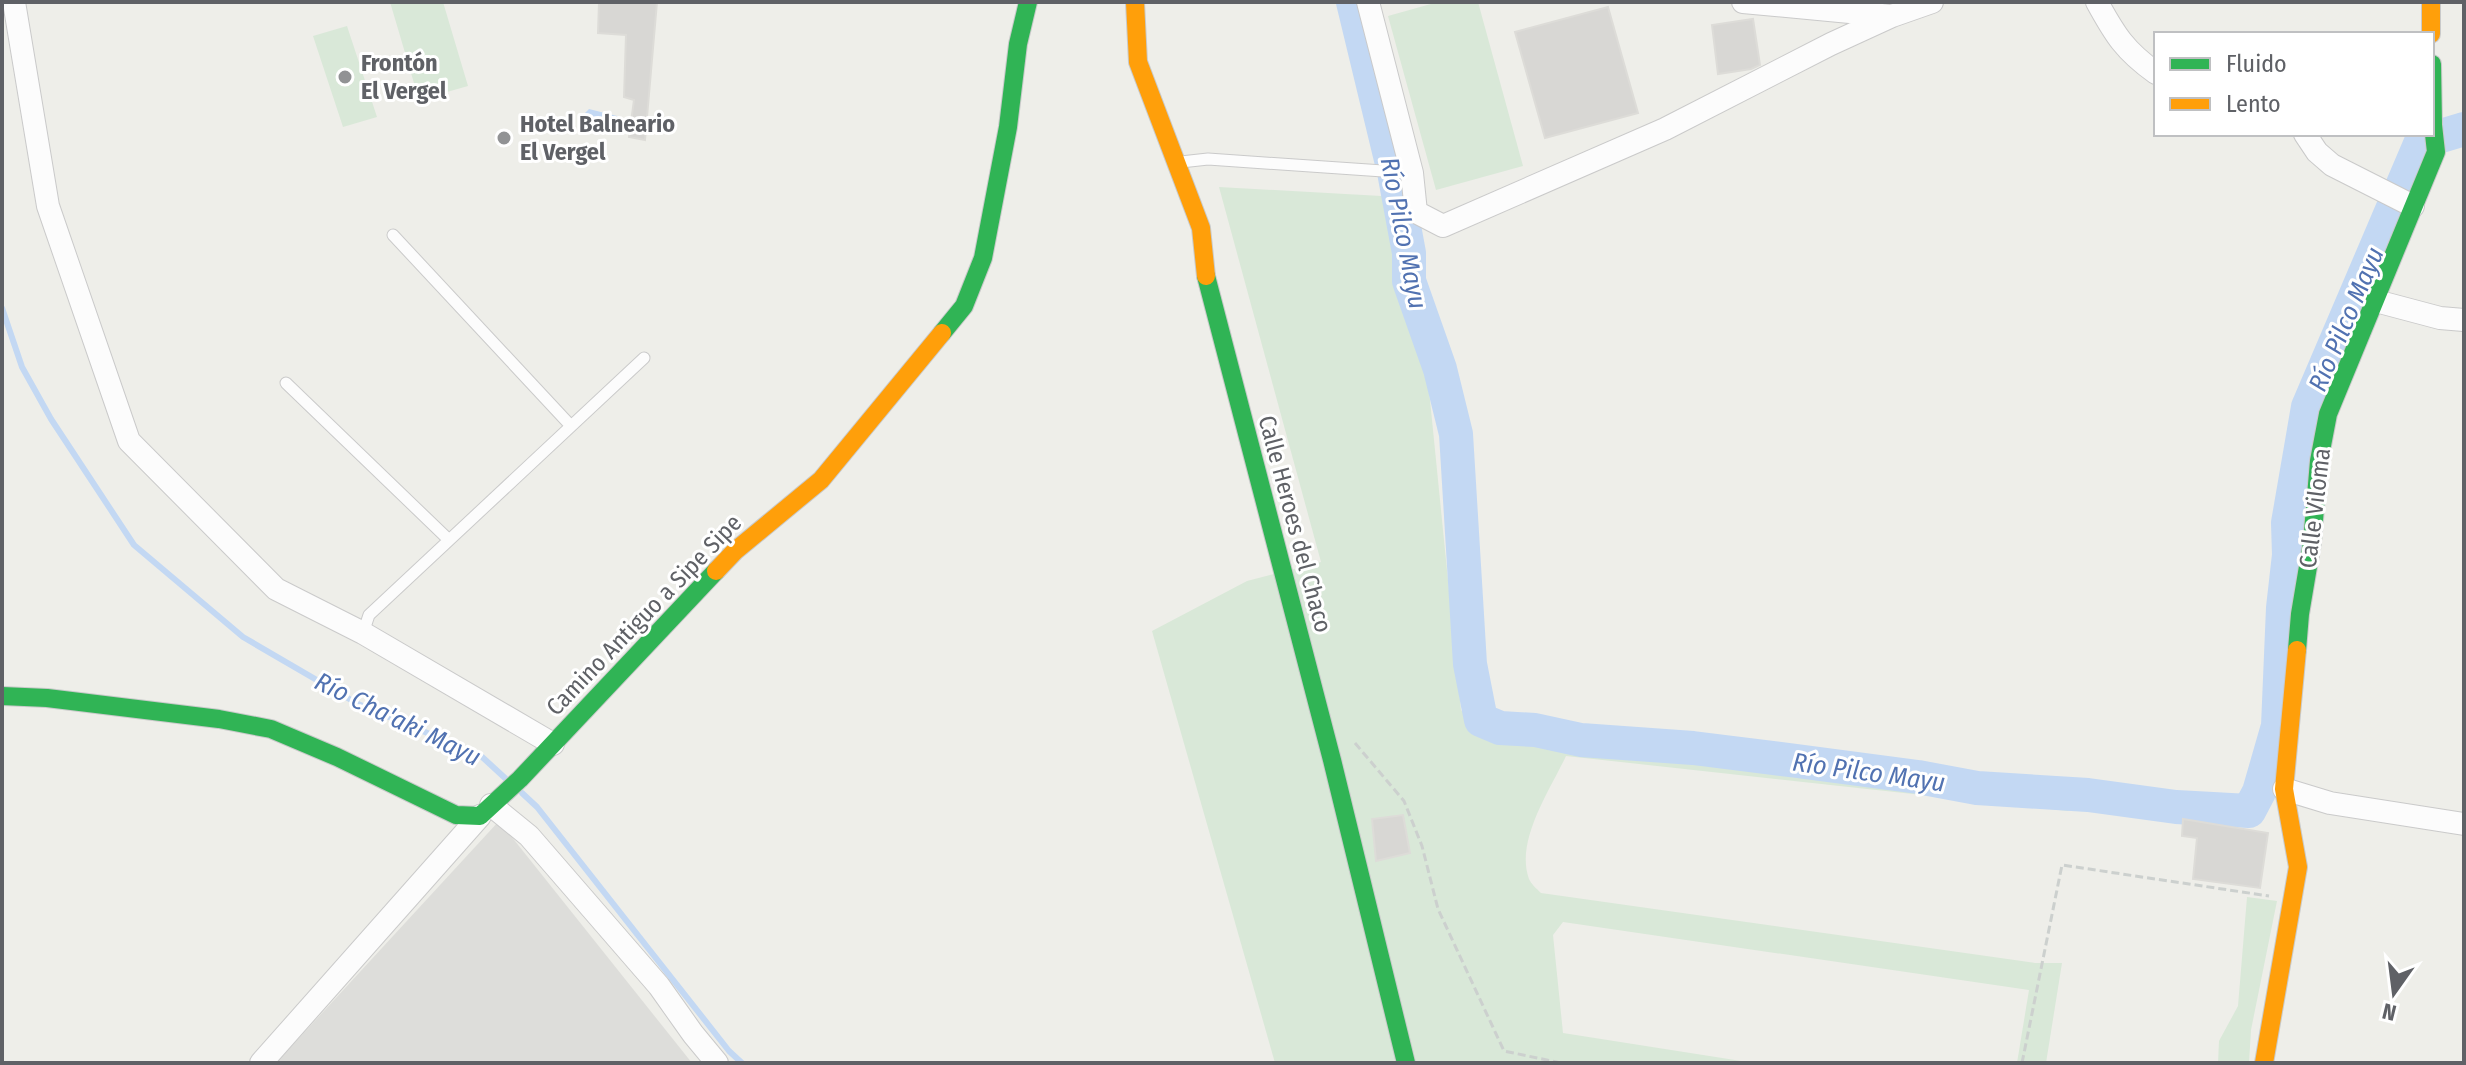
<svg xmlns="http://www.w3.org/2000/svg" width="2466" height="1065" font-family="'Fira Sans Condensed',sans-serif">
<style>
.industrial{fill:#ddddda}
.green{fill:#d9e8d8}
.water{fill:#c3d8f3}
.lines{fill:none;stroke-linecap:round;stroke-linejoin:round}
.stream{stroke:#c3d8f3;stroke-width:6}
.river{stroke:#c3d8f3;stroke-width:34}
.building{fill:#d8d7d4;stroke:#dddcd8;stroke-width:2}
.lane-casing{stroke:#cacaca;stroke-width:13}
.street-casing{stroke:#cacaca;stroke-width:24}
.fast-casing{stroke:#c9caca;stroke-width:20}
.slow-casing{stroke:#c9caca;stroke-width:20}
.path{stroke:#ccd0ce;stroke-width:3;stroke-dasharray:8 4;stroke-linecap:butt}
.lane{stroke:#fcfcfc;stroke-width:11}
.street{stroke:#fcfcfc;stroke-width:22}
.fast{stroke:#30b455;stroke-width:18}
.slow{stroke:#ff9f0a;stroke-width:18}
.poi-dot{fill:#919294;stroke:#fff;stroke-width:3}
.labels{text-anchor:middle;stroke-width:6;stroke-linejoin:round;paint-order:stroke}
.poi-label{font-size:24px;font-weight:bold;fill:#5f6166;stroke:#fff;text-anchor:start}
.street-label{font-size:24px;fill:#5f6166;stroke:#fff}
.water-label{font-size:26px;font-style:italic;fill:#5172b1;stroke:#fff}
</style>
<rect width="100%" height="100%" fill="#eeeee9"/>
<!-- industrial -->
<path class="industrial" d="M499 821 692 1063H276Z"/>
<!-- green -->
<path class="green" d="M390 2H443L468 86 419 100Z
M1438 2H1478L1523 166 1436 190 1388 16Z
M347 26 377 117 343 127 313 36Z
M1219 187 1399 197 1430 400 1461 710 1472 722 1535 730 1581 740 1693 748 1797 761 1918 777 1977 788 2088 795 2068 811 1566 756C1550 790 1515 841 1529 879 1531 884 1537 889 1541 893L2035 963H2062L2046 1063H2017L2029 990 1563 922 1553 935 1563 1033 1754 1063H1275L1152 631 1247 581 1321 562Z
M2247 897 2277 901 2251 1030 2249 1063H2218L2219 1041 2238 1006Z"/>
<!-- water -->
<path class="water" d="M589 109 621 117 625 124 623 130 618 134 586 126 583 115Z"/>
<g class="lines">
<!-- stream -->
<path class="stream" d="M2 308 22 367 51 419 134 545 243 637 358 704 480 755 505 778
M522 793 537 807 729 1051 742 1063"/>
<!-- river -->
<path class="river" d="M1353 2 1394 172 1409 253V281L1440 369 1456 434 1470 664 1481 720 1500 728 1535 730 1581 740 1693 748 1797 761 1918 777 1977 788 2088 795 2176 807 2249 811 2259 792 2278 726 2283 608 2289 555 2288 523 2308 407 2421 142 2464 129"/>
</g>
<!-- building -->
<path class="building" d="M599 2H657L645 140 629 137 634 100 624 97 626 35 598 33Z
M1608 7 1638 113 1545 138 1515 32Z
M1753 19 1760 65 1751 69 1718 74 1712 25Z
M1403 815 1410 853 1376 861 1372 819Z
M2183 819 2268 833 2260 888 2193 879 2197 838 2182 836Z"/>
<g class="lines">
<defs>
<path id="lane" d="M1181 162 1208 159 1412 173
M393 235 571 426
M286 383 449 540
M363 633 369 615 644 358"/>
<path id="street" d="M14 2 48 206 129 441 276 589 363 633 553 744
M1368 2 1412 173 1416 212 1443 226 1665 129 1831 44 1892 16
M1743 2 1892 16 1932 2
M2097 2C2115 35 2125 51 2156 73
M2305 134 2317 152 2332 165 2413 206
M2376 301 2440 318 2464 320
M2284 789 2330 803 2464 824
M491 805 529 836 659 986 693 1034 717 1063
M261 1063 480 816"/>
<path id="fast" d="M1206 276 1332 760 1406 1063
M942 333 964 306 983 258 1008 127 1018 44 1028 2
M2297 650 2300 614 2312 543 2319 461 2328 414 2436 152 2433 125 2432 64
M2 696 47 698 219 719 271 729 337 757 456 815 480 816 520 779 716 571"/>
<path id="slow" d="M1135 2 1138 62 1201 228 1206 276
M2431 2V34
M716 571 735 551 821 480 942 333
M2264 1063 2298 867 2284 789 2297 650"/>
</defs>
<!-- lane casing -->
<use href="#lane" class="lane-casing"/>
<!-- street casing -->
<use href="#street" class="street-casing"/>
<!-- fast casing -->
<use href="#fast" class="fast-casing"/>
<!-- slow casing -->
<use href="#slow" class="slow-casing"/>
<!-- path -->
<path class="path" d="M1355 743 1404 801 1422 846 1438 909 1504 1051 1561 1063
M2022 1063 2062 865 2269 896"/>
<!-- lane -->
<use href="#lane" class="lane"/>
<!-- street -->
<use href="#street" class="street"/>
<!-- fast -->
<use href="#fast" class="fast"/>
<!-- slow -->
<use href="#slow" class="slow"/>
</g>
<!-- markers -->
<g class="poi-dot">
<circle cx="345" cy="77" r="8"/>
<circle cx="504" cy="138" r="8"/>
</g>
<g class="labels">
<!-- poi labels -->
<g class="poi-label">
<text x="361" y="71">Frontón<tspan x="361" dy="28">El Vergel</tspan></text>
<text x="520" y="132">Hotel Balneario<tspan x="520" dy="28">El Vergel</tspan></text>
</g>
<!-- street labels -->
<g class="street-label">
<text transform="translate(2315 508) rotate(-83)" y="8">Calle Viloma</text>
<text transform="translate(1295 524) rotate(75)" y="8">Calle Heroes del Chaco</text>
<text transform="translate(644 615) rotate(-46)" y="8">Camino Antiguo a Sipe Sipe</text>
</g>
<!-- water labels -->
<g class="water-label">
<text transform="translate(1404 233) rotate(79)" y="9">Río Pilco Mayu</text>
<text transform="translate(2346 319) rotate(-67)" y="9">Río Pilco Mayu</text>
<text transform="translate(398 719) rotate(26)" y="9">Río Cha'aki Mayu</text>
<text transform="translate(1869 772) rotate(8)" y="9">Río Pilco Mayu</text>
</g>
</g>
<!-- border -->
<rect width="2466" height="1065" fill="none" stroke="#5f6166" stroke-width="8"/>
<!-- legend -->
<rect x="2154" y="32" width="280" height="104" fill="#ffffff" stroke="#bfc0c2" stroke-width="2"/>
<rect x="2170" y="58" width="40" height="12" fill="#30b455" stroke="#bfc0c2" stroke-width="2"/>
<text x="2226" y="72" font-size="24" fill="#5f6166">Fluido</text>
<rect x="2170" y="98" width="40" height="12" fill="#ff9f0a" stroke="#bfc0c2" stroke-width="2"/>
<text x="2226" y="112" font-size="24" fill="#5f6166">Lento</text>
<!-- north arrow -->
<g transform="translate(2394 993) rotate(194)" stroke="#ffffff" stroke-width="6" paint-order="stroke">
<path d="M0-6L14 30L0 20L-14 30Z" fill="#5f6166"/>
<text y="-12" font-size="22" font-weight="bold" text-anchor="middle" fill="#5f6166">N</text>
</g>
</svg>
